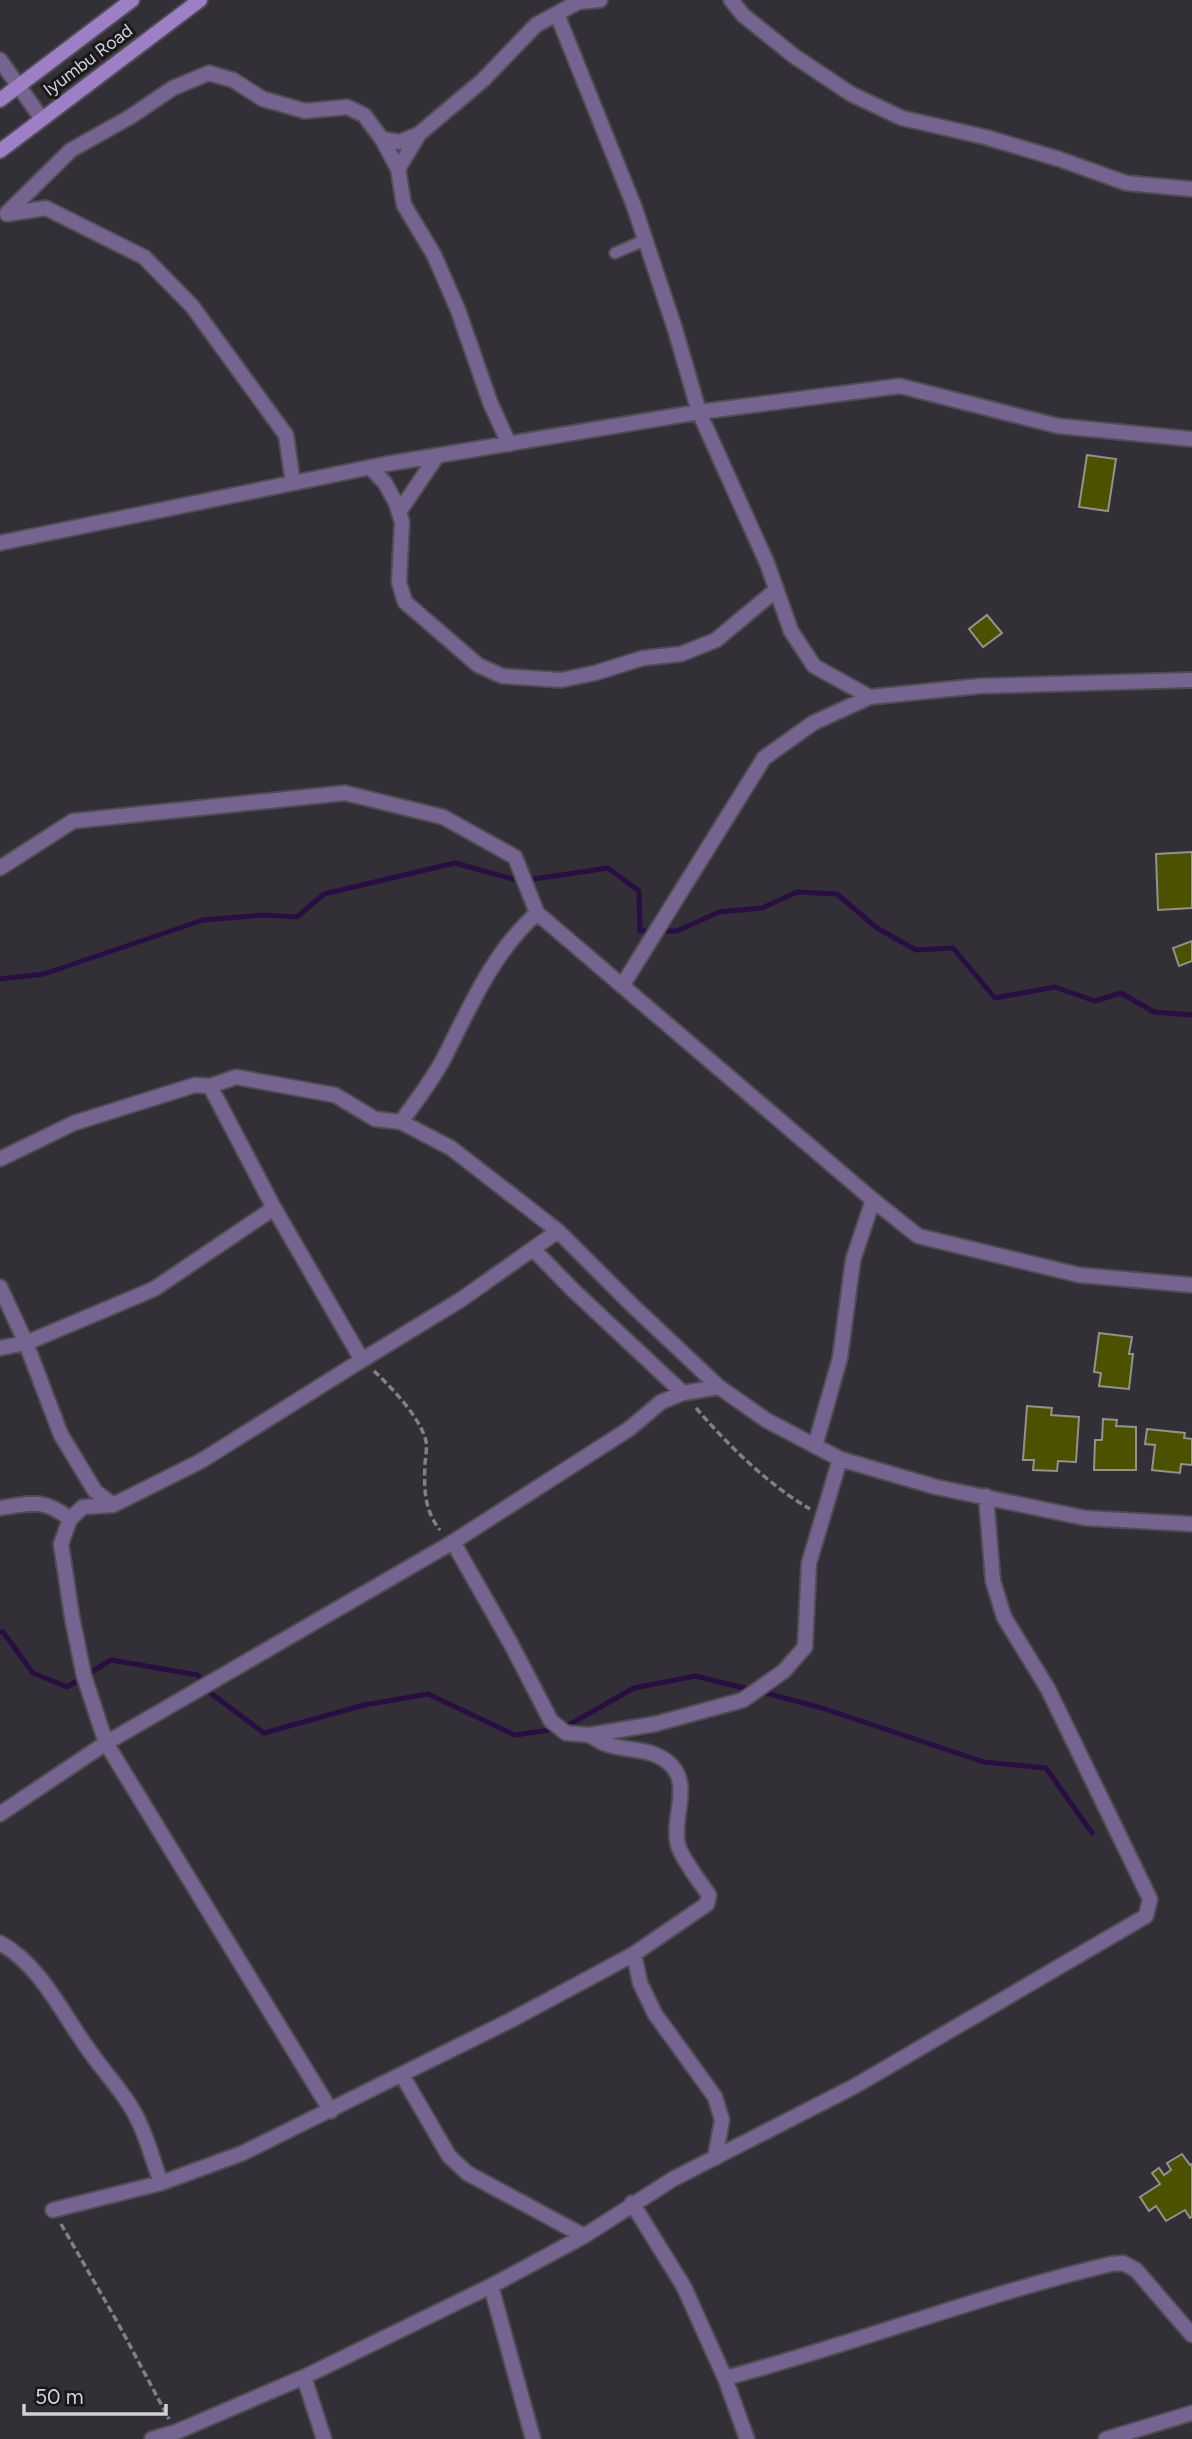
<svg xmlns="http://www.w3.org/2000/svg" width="1192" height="2439" font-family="Figtree,sans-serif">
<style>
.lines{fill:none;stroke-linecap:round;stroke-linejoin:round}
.stream{stroke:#280e43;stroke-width:5}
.building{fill:#4c5100;stroke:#92938b;stroke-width:2}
.service-casing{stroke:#4f4c53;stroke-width:14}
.minor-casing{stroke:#4f4c53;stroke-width:18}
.secondary-casing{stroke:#4f4c53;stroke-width:18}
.path{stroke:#828086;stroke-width:3.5;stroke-dasharray:7 3.5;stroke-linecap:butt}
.service{stroke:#75648f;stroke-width:10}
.minor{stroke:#75648f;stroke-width:14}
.secondary{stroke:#9c7fc4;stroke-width:14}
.labels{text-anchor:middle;stroke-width:6;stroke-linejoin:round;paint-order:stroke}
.street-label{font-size:18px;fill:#d2d1d5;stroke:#19181b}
</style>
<rect width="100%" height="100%" fill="#322f36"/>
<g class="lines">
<!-- stream -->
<path class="stream" d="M0 979 44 974 203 920 264 915 297 917 324 894 455 863 520 881 608 868 639 891 640 931H677L719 912 762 908 797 892 837 894 877 928 916 950 953 948 995 998 1055 987 1095 1001 1121 993 1154 1012 1192 1015
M0 1632H3L33 1673 67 1687 111 1660 198 1675 204 1688 264 1733 364 1705 428 1694 515 1735 556 1729
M762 1692 825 1709 984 1762 1046 1768 1092 1833
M565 1727 634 1688 695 1676 752 1690"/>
</g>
<!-- building -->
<path class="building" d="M1087 455 1116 459 1108 511 1079 507Z
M987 615 1002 633 983 647 969 629Z
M1192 852V908L1158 910 1156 854Z
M1192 941V961L1179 966 1173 948Z
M1099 1333 1132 1337 1129 1354H1133L1129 1389 1099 1386 1101 1373 1094 1372Z
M1027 1406 1052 1408 1051 1415 1079 1417 1076 1462 1058 1461 1057 1471 1033 1470 1034 1460H1023Z
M1103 1419 1117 1420 1116 1426 1136 1427V1470H1094L1095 1440H1102Z
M1147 1429 1185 1433 1184 1438 1192 1439V1465L1181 1464 1180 1473 1152 1470 1155 1445 1145 1444Z
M1182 2154 1190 2165 1192 2164V2217L1190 2218 1185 2210 1166 2221 1156 2206 1149 2211 1140 2197 1160 2184 1152 2173 1159 2168 1164 2175 1171 2170 1167 2163Z"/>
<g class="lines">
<defs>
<path id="service" d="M615 253 645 240"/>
<path id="minor" d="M731 0 743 15 794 56 851 94 902 118 985 137 1059 159 1126 183 1192 189
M557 14 634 206 675 329 699 412 767 563 791 631 814 666 870 697
M0 60 42 119
M382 139 400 142 419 134
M7 213 71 150 130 117 173 88 209 73 233 80 263 99 305 111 347 107 364 115 382 139 398 169
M7 214 46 208 144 257 192 306 286 435 293 483
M509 444 490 402 458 310 434 255 404 205 398 169 419 134 483 80 536 25 578 2 600 0
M370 467 385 483 396 503 402 522 399 582 405 602 478 665 502 676 561 680 595 673 643 658 681 654 716 640 776 590
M399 512 437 456
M0 543 386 464 699 412 900 386 1058 426 1192 439
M0 868 73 821 345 793 443 817 515 857 537 913 873 1200 918 1236 1079 1275 1192 1285
M622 986 764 758 813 723 870 697 980 686 1192 680
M401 1122C416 1101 432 1081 444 1058 470 1007 493 952 537 913
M0 1159 74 1123 195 1085 210 1086 236 1077 335 1095 375 1119 401 1122 451 1148 558 1231 632 1305 719 1387 766 1420 840 1459 936 1487 1085 1518 1192 1524
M534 1250 573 1290 683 1393
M0 1287 26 1343 61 1435 95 1491 113 1505
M0 1348 26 1343 154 1289 274 1208 210 1086
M362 1360 462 1299 558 1231
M815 1446 840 1358 853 1260 873 1200
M0 1508C31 1503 44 1498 70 1519
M453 1542 511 1644 551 1721 566 1733 589 1735 655 1724 743 1700 784 1671 805 1647 809 1563 840 1459
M0 1814 106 1743 84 1676 72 1617 61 1544 70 1519 83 1507 113 1505 201 1461 362 1360 274 1208
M0 1943C39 1964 61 2011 86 2046 100 2067 118 2086 131 2107 145 2130 152 2158 161 2183
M634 1954 640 1983 655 2014 715 2097 722 2120 715 2158
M402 2075 449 2156 467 2173 584 2236
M331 2111 106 1743 453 1542 629 1429 661 1402 683 1393 719 1387
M632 2203 684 2287 725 2378 747 2439
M53 2210 161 2183 243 2153 511 2020 634 1954 707 1904 709 1895C700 1882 682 1859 678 1845 671 1818 693 1784 669 1763 649 1746 625 1752 603 1743 598 1741 594 1737 589 1735
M491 2286 533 2439
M725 2378C855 2344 980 2295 1111 2264L1123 2263 1136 2270 1192 2335
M152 2439 176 2432 304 2377
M324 2439 304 2377 491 2286 584 2236 673 2179 855 2086 1146 1916 1150 1899 1048 1689 1004 1617 993 1581 986 1496
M1106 2439 1192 2413"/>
<path id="secondary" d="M0 100 132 0
M0 151 200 0"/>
</defs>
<!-- service casing -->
<use href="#service" class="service-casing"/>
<!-- minor casing -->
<use href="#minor" class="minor-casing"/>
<!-- secondary casing -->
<use href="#secondary" class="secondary-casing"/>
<!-- path -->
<path class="path" d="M374 1371C392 1388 420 1417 426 1441 427 1448 426 1456 425 1463 424 1489 424 1510 440 1530
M696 1408C729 1446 766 1483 810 1509
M61 2224 119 2325 169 2419"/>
<!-- service -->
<use href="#service" class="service"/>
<!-- minor -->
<use href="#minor" class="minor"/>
<!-- secondary -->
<use href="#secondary" class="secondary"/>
</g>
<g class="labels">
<!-- street labels -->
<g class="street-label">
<text transform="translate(88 60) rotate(-37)" y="6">Iyumbu Road</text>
</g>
</g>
<!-- scale -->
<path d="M24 2404v10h142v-10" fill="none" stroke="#d2d1d5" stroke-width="3.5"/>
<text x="35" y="2404" font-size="21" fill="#d2d1d5" stroke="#19181b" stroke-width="5" paint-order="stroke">50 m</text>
</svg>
